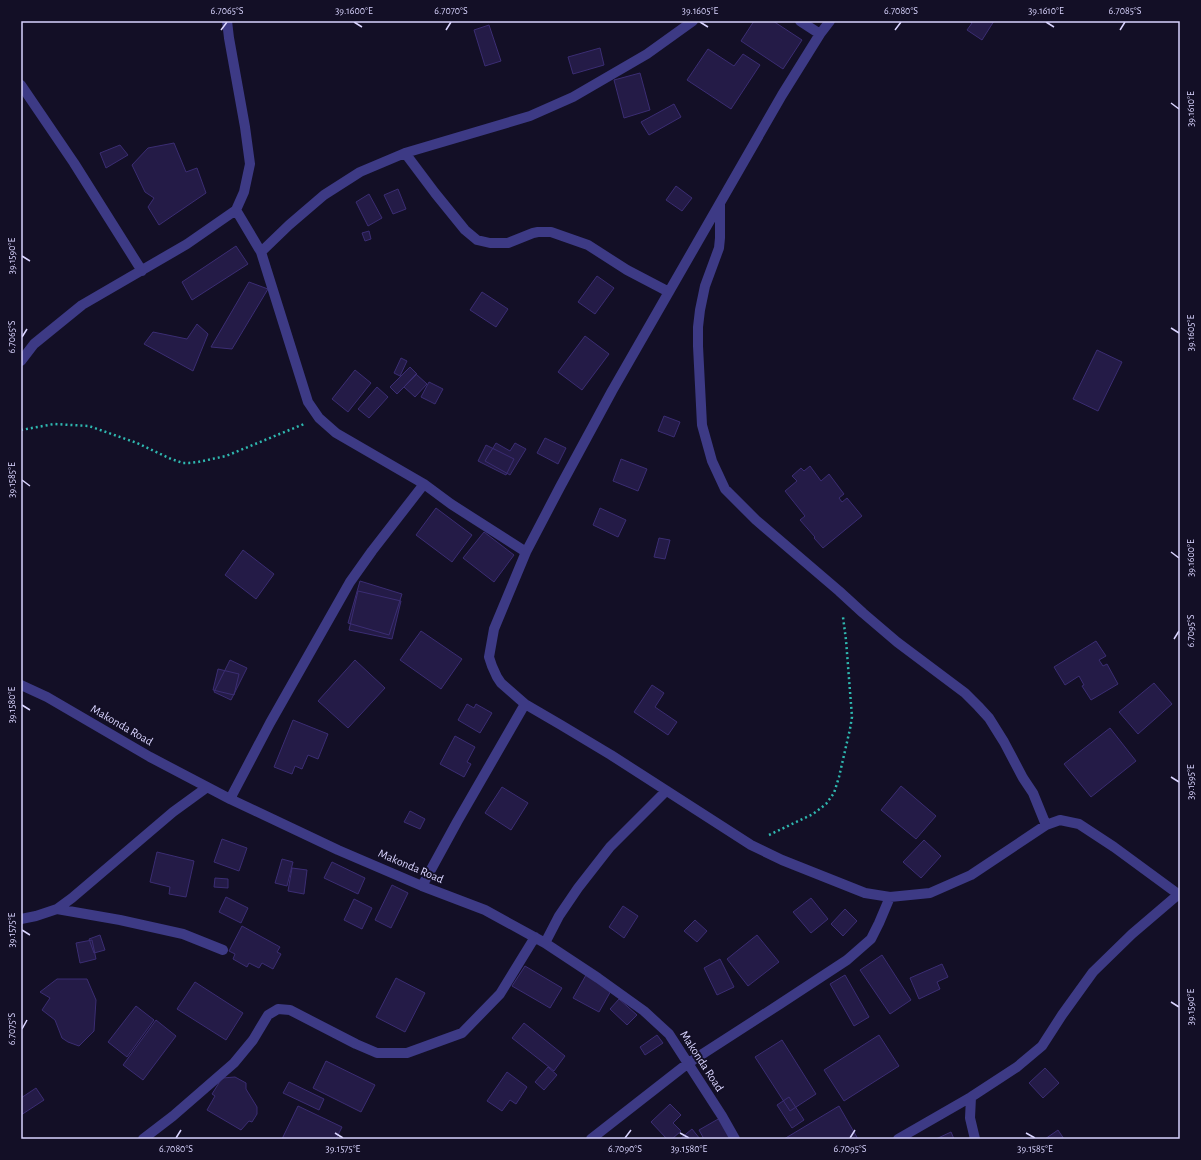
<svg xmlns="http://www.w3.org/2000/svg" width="1201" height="1160" font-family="'Alegreya Sans',sans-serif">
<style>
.building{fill:#241b47;stroke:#3b2d73}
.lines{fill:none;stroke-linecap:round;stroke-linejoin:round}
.path{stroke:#2fb8b0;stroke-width:2.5;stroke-dasharray:2 3;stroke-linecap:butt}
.street{stroke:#3d3a85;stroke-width:10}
.ticks{fill:none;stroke:#d9d4ff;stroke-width:1.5}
.labels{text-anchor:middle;stroke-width:4;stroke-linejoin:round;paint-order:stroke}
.street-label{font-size:12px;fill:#d9d4ff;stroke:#130f26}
.neatline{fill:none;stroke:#d9d4ff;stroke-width:1.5}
.ticks-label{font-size:10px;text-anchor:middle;fill:#d9d4ff}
</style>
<rect width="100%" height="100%" fill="#130f26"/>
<!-- building -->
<path class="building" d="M754 21H773L802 40 783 69 741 41Z
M969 21H994L982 40 967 30 972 23Z
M489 25 501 61 485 66 474 30Z
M600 48 604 65 573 74 568 57Z
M708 49 734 66 743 54 760 65 731 109 687 80Z
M640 73 650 110 624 118 614 80Z
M674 104 681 117 649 135 641 122Z
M174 143 186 172 197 168 206 193 159 225 148 207 154 198 145 192 132 165 148 148Z
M120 145 128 155 106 168 100 153Z
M676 186 692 198 682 211 666 200Z
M398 189 406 209 393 214 384 195Z
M369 194 382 218 368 226 356 202Z
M369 231 371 239 365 241 362 233Z
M236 246 248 264 192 300 182 282Z
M597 276 614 288 595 314 578 302Z
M249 282 268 289 232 349 211 347Z
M482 292 508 309 496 327 470 310Z
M197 324 208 334 193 371 144 344 153 332 187 339Z
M585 336 609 354 582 390 558 372Z
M1097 350 1122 362 1098 411 1073 399Z
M401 358 407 361 400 376 394 373Z
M410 367 417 374 397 394 390 387Z
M355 370 371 383 348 412 332 399Z
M416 374 427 384 415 397 404 387Z
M429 382 443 389 435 404 421 397Z
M377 387 388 397 369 418 358 409Z
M664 416 680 422 674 437 658 431Z
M545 438 566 448 558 464 537 453Z
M496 443 510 451 515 443 526 449 510 475 485 461Z
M486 445 514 459 506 475 478 461Z
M621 459 647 469 638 491 613 481Z
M810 466 821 481 829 474 844 494 839 498 842 502 847 498 862 516 823 548 814 538 815 537 800 520 805 516 785 491 797 481 792 476 801 468 804 471Z
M436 508 472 535 452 562 416 535Z
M600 508 626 520 618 537 593 525Z
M484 532 514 555 494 582 463 558Z
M659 538 670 540 665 559 654 557Z
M243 550 274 574 256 599 225 575Z
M360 581 402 594 389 635 348 623Z
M358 591 401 601 392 639 349 630Z
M421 631 462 659 441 689 400 660Z
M1096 641 1106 656 1099 660 1103 666 1107 664 1118 684 1091 700 1082 686 1084 685 1079 676 1065 685 1054 667Z
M230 660 247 668 231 700 214 692Z
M355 660 385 688 348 728 318 701Z
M218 669 239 674 234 695 213 690Z
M1154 683 1172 704 1138 734 1119 712Z
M652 685 664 693 655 707 677 722 668 735 634 712Z
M467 704 474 708 476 704 492 713 480 733 458 720Z
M293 720 328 734 318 759 308 755 302 769 295 766 292 774 274 767Z
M1110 728 1136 761 1091 797 1064 764Z
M455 736 475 747 467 762 471 764 464 777 440 764Z
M901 786 936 816 916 839 881 810Z
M502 787 528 803 511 830 485 813Z
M410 811 425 819 420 829 404 822Z
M222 839 247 848 239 871 214 862Z
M924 840 941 856 921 878 903 862Z
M157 852 194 861 186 897 169 894 170 887 150 882Z
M282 859 293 862 287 886 275 883Z
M332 862 365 878 358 894 324 878Z
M292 868 307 870 304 894 288 891Z
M215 878 228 879V888L214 887Z
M392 885 408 893 391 928 375 920Z
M226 897 248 908 241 923 219 912Z
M811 898 828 919 811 933 793 912Z
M354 899 372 908 362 929 344 920Z
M623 906 638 916 624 938 609 927Z
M845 909 857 921 843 936 831 924Z
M695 920 707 931 697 942 684 931Z
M242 926 280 947 277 952 281 954 273 969 262 963 259 968 249 963 247 967 233 959 235 954 229 951Z
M100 935 105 950 94 953 89 939Z
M757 935 779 962 748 986 727 959Z
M92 940 96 959 80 963 76 943Z
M882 955 911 1000 890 1014 860 970Z
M720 959 734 987 717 995 704 968Z
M942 964 948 977 937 982 940 989 919 999 910 978Z
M525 966 562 988 550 1008 512 986Z
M586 975 612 989 599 1012 573 998Z
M845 975 869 1017 854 1026 830 984Z
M396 978 425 993 405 1032 376 1017Z
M57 979H87L96 1000 94 1031 79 1046 68 1042 62 1038 55 1020 42 1010 50 998 40 992Z
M195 982 243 1013 226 1040 177 1009Z
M619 999 637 1015 627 1025 610 1009Z
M136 1006 154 1020 127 1057 108 1042Z
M156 1020 176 1036 143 1080 123 1065Z
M524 1023 565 1056 554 1071 512 1038Z
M657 1035 663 1043 645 1055 640 1047Z
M879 1035 899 1066 844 1101 824 1070Z
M782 1040 816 1094 790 1111 755 1057Z
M326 1061 375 1085 361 1112 313 1088Z
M548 1067 557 1075 544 1090 535 1082Z
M1045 1068 1059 1083 1043 1098 1029 1083Z
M507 1072 527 1087 516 1104 510 1100 502 1111 487 1101Z
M235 1077 246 1083V1089L257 1107V1114L252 1122 249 1121 241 1130 207 1110 215 1096 212 1094 222 1078Z
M289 1082 324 1099 319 1110 283 1093Z
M36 1088 44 1100 21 1115V1098Z
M789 1097 804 1120 792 1128 777 1105Z
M670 1104 681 1115 673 1123 681 1131 672 1139H667L651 1122Z
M298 1106 342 1127 336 1139H282Z
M839 1106 858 1139H784Z
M720 1118 732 1139H704L699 1130Z
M692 1129 700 1139H680Z
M1058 1130 1064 1139H1045Z
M951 1132 954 1139H936Z"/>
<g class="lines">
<!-- path -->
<path class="path" d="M21 430 54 424 89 426 137 443 171 459 183 463H189L198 462 226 456 304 424
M769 835 813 814 826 804 834 793 839 777 850 729 852 717 846 640 843 617"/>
<!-- street -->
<path class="street" d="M800 21 820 34
M830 21 820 34 782 95 612 391 560 487 526 552 494 629 489 657 492 666 497 677 501 683 525 704 561 725 611 755 751 845 782 860 865 893 890 897 930 893 971 875 1046 825 1060 820 1079 824 1114 847 1178 894
M21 85 74 163 142 271
M405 153 435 193 465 230 477 240 490 243H508L533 233 538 232H551L588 245 627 270 669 292
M720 204V238L719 248 705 286 700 310 698 327V346L702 425 712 461 725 489 756 520 839 591 863 613 897 642 965 693 978 706 989 718 1004 742 1023 778 1033 793 1046 825
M236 210 261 252 308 402 319 418 336 433 424 484 451 504 526 552
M261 252 289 225 324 195 360 172 405 153 530 116 573 97 647 54 693 21
M21 361 34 344 82 305 187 244 236 210 244 192 250 164 245 127 229 38 227 21
M21 685 47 697 150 757 230 799 338 850 422 886 485 910 545 943 598 978 644 1011 669 1034 722 1116 735 1139
M230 799 270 723 350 582 372 551 424 484
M422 886 457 822 525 704
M57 909 120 920 183 934 223 950
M21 919 36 916 57 909 72 898 173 812 206 788
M545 943 559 916 578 888 610 847 666 791
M971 1097 970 1118 975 1139
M143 1139 173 1116 234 1063 253 1040 268 1015 278 1009 290 1010 356 1044 377 1053H407L462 1033 500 994 535 937
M591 1139 687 1064 780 1004 847 960 871 939 879 923 890 897
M898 1139 971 1097 1017 1067 1042 1046 1062 1015 1093 972 1132 934 1180 893"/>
</g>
<!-- ticks -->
<path class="ticks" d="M354 22 362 27M700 22 708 27M1046 22 1054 27M221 30 227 22M446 30 451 22M895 30 901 22M1120 30 1125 22M1171 103 1179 109M22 256 30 261M1171 328 1179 333M22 337 27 329M22 480 30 486M1171 552 1179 558M1174 639 1179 631M22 705 30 710M1171 777 1179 782M22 930 30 935M1171 1002 1179 1007M22 1029 27 1020M335 1133 343 1138M680 1133 689 1138M1026 1133 1035 1138M176 1138 181 1130M625 1138 631 1130M850 1138 855 1130"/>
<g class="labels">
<!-- street labels -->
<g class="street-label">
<text transform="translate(122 725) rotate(30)" y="4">Makonda Road</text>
<text transform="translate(411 866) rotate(23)" y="4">Makonda Road</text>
<text transform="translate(702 1061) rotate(57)" y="4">Makonda Road</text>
</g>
</g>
<!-- border -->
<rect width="1201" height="1160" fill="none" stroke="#130f26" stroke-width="44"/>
<rect x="22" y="22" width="1157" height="1116" class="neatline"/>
<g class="ticks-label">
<text x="227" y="14">6.7065°S</text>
<text x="354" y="14">39.1600°E</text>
<text x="451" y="14">6.7070°S</text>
<text x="700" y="14">39.1605°E</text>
<text x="901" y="14">6.7080°S</text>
<text x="1046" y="14">39.1610°E</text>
<text x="1125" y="14">6.7085°S</text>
<text transform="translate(1190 109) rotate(-90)" y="4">39.1610°E</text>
<text transform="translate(11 256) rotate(-90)" y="4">39.1590°E</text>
<text transform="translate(1190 333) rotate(-90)" y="4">39.1605°E</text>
<text transform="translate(11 337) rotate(-90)" y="4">6.7065°S</text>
<text transform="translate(11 480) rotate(-90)" y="4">39.1585°E</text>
<text transform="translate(1190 558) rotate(-90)" y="4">39.1600°E</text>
<text transform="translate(1190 631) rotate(-90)" y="4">6.7095°S</text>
<text transform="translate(11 705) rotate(-90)" y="4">39.1580°E</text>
<text transform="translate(1190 782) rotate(-90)" y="4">39.1595°E</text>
<text transform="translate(11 930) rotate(-90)" y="4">39.1575°E</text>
<text transform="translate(1190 1007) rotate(-90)" y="4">39.1590°E</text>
<text transform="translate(11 1029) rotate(-90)" y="4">6.7075°S</text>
<text x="176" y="1152">6.7080°S</text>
<text x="343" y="1152">39.1575°E</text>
<text x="625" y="1152">6.7090°S</text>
<text x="689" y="1152">39.1580°E</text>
<text x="850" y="1152">6.7095°S</text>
<text x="1035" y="1152">39.1585°E</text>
</g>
</svg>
